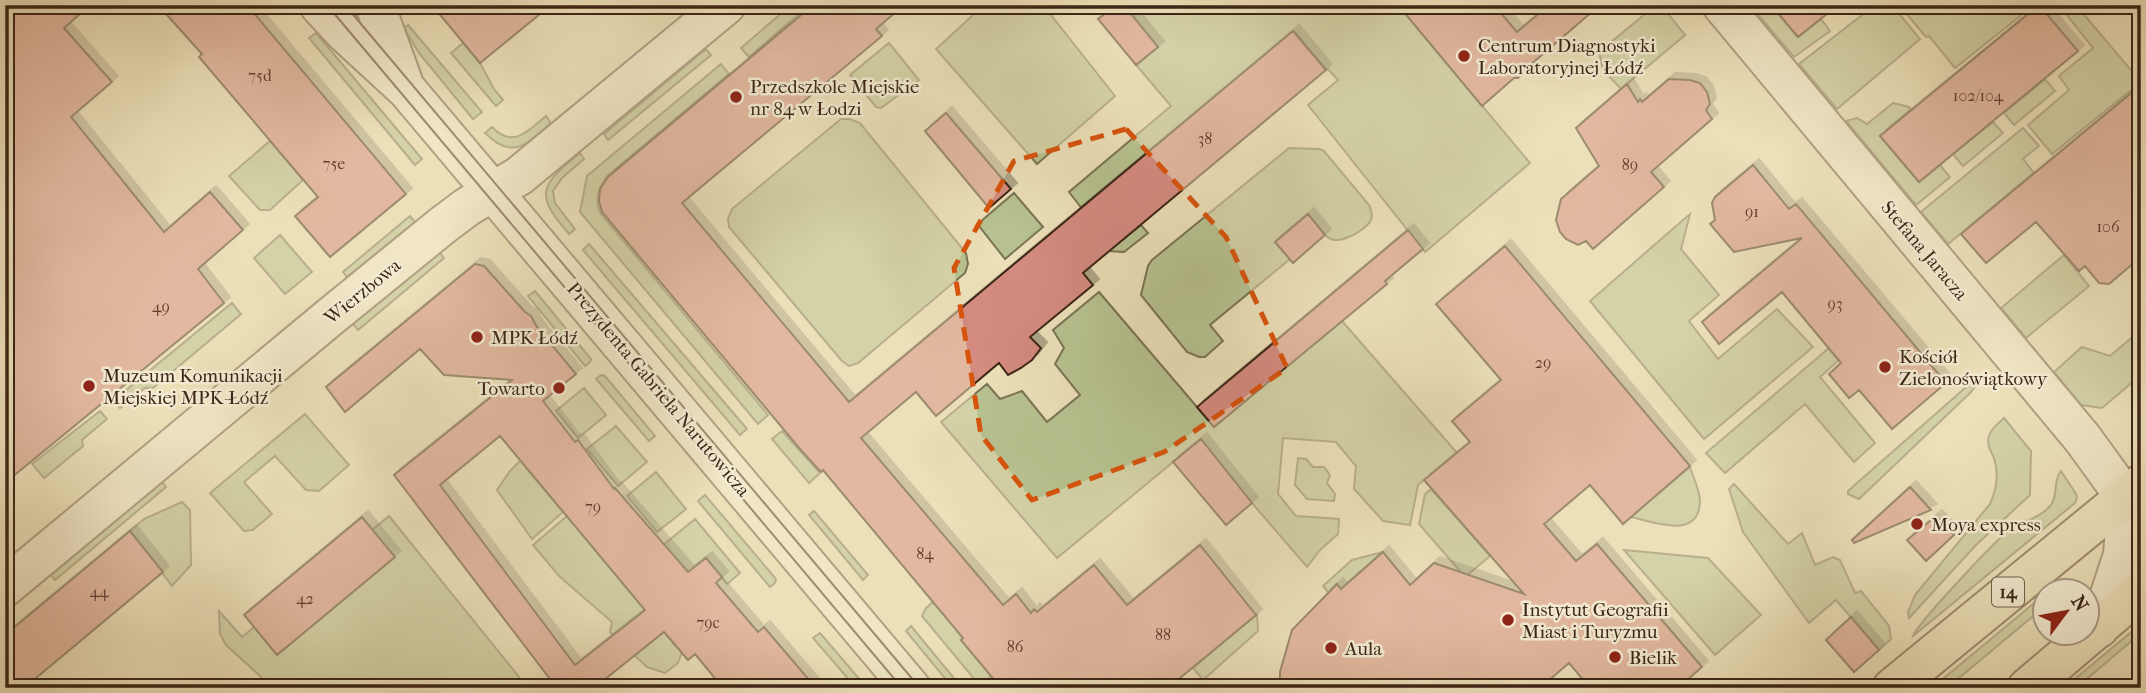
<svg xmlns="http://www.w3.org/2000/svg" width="2146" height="693" font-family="'IM FELL French Canon',serif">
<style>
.green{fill:#b7c290;stroke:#7a7454;stroke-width:2}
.building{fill:#d48b80;stroke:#3c2617;stroke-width:2;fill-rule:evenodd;filter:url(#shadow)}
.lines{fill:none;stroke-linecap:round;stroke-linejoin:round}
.minor-casing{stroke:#685440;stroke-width:42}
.major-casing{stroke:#3c2617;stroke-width:42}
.minor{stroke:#f3ebd2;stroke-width:38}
.major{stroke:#ece0b9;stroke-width:38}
.tram{stroke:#3c2617;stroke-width:2}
.marked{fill:none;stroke:#d7540d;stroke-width:5;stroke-dasharray:14 9;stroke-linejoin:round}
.poi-dot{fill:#8f2418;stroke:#f3ebd2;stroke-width:2.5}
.labels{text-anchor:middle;stroke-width:5;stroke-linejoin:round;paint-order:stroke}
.number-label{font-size:16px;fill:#623f31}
.shield{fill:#f3ebd2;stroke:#73614f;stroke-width:2}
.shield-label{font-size:18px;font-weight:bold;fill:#3c2617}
.poi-label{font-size:19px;fill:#3c2617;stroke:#f3ebd2;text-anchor:start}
.street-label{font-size:19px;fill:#3c2617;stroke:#f3ebd2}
</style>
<defs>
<filter id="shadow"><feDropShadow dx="6" dy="-6" stdDeviation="0" flood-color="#0004"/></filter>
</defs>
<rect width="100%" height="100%" fill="#ece0b9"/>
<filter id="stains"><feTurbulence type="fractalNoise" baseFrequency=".00286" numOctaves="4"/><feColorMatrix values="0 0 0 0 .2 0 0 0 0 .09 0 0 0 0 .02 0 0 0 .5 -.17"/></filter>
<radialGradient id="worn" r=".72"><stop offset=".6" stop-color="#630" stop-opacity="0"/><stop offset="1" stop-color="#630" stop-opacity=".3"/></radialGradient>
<!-- green -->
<path class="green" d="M791 5H809L749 57 741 48Z
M984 5H1043L1115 96 1037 164 936 49Z
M1129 5H1164L1169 10 1174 5H1398L1530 163 1425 252 1308 105 1338 80 1328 69 1326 70 1294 31 1083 206 1116 245 1141 225 1148 233 1124 252 1108 251 1083 210 1069 192 1171 106 1136 65 1158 47 1126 8Z
M1656 5H1661L1685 35 1621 89 1603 70 1599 52Z
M1750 5H1771L1798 37 1821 19 1830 31 1794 57Z
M1875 5H1892L1920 39 1837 109 1799 64Z
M1899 5H2034L1955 68 1929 36 1926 37Z
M2059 5H2076L2141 82 2052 154 2028 125 2069 90 2059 76 2093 48Z
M408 25 482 112 473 119 419 53 404 28Z
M316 33 422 159 415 165 309 38Z
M463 43 480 63 494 89 503 100 496 106 451 53Z
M889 43 919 80 881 108 876 107 850 75Z
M706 49 711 55 608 140 604 134Z
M721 64 729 74 607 176C598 189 594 199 601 214L768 415 758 424 580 212 587 176Z
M2045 79 2055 91 2014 125 2004 113Z
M1893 103 1909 107 1911 110 1880 136 1919 182 1940 165 1950 177 1916 205 1846 121 1857 118 1867 124Z
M546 116 551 123C527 144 513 161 485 133L492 127C513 149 528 131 546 116Z
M841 119H850L860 123 966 253 968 264 965 273 858 363 849 366 842 361 729 227 728 219 732 209Z
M1993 122 2003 133 1963 166 1953 154Z
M2023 128 2039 146 2023 159 2034 173 1948 244 1921 212Z
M270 141 303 180 270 210H260L229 176Z
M1289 148 1320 149 1324 151 1369 205C1370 207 1372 214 1372 216 1371 228 1342 244 1331 239 1322 235 1314 222 1308 214L1276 241 1290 259 1210 325 1223 341 1205 357H1199L1187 352 1141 295 1148 266 1152 260Z
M580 153 584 159 562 178 553 191 555 203 575 229 569 234C533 193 541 185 580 153Z
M1014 193 1043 227 1005 259 979 226 980 222Z
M1690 214 1681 249 1719 295 1689 321 1718 359 1777 309 1813 347 1704 439 1590 301Z
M410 216 415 222 347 277 343 272Z
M280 235 312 272 285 294 254 258Z
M589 244 747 429 740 435 583 250Z
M440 253 444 258 358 330 352 323 428 261Z
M2064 255 2089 286 2026 338 2001 308Z
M535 291 591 359 590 362 585 366 528 296Z
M1099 292 1214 427 1342 321 1457 453 1418 485 1410 525 1383 521 1354 489 1356 466 1336 442 1283 438 1278 494 1296 516 1339 519 1338 534 1320 550 1307 567 1252 503 1201 439 1057 558 941 422 987 384 1000 399 1022 391 1047 422 1080 395 1055 364 1064 348 1053 330Z
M232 303 241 314 153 388H145L120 408 114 400Z
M2141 330V375L2102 408 2081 405 2054 372 2082 347 2110 356Z
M1829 348 1839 360 1820 377 1875 443 1854 462 1805 404 1725 473 1706 453Z
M601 375 605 376 655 436 649 441 596 379Z
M1973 381 1976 385 1971 392 1859 499 1848 494V491Z
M584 388 606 415 578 438 556 411Z
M100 411 107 419 82 440 83 446 44 478 32 464Z
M305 414 349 465 319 491 306 490 275 456 244 482 272 514 253 530 244 531 210 493Z
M2004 418 2031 451 2030 495 1976 545 1909 618 1908 612 1915 595 1990 504C1997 489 1999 474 1994 458 1991 451 1986 444 1989 436 1991 428 1999 423 2004 418Z
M616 426 647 462 618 486 587 449Z
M782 431 820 473 809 483 772 439Z
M1298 458 1306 459 1313 467H1324L1330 475 1327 483 1335 494 1334 501 1307 499 1295 485Z
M522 459 527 466 526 468 563 512 532 539 497 490 510 471Z
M1690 467C1693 476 1699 489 1700 500 1700 541 1654 522 1631 517Z
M2061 471 2076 494 2077 498 2075 503 1913 636C1917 624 1995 541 2008 531 2022 521 2039 519 2050 506 2059 496 2052 482 2061 471Z
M656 472 686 509 657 532 627 496Z
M162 482 166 487 55 580 51 575Z
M1734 484 1788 544 1802 533 1815 565 1833 557 1840 560 1855 593 1861 591 1889 626 1891 639 1879 650 1836 600 1809 623 1743 532 1729 489Z
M1431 489 1490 556 1465 577 1419 524 1425 494Z
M705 495 776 579 775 583 770 587 698 501Z
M182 502 190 510 191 565 172 586 130 531 144 519Z
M814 511 868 575 863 580 809 515Z
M389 516 528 688H273L226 645 220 634 219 611 242 637Z
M567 516 573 524 576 523 581 533 644 609 681 638 673 643 682 652 678 663 665 673 647 667 613 635 610 632 612 622 559 576 533 545Z
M695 519 740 573 727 584 706 558 686 574 662 546Z
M1624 550 1708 558 1761 615 1715 655Z
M1383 552 1341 589 1336 584 1330 590 1334 595 1332 597 1323 586 1352 560Z
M2044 595V607L1947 688H1932Z
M933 602 964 637 961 640 991 676 980 686 922 616 926 608Z
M1257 614 1258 631 1203 680 1193 668Z
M2141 624V633L2076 688H2064Z
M911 626 962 688H953L906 631Z
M820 633 867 688H856L813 638Z"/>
<!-- building -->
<path class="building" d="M5 5H90L64 28 112 82 71 117 164 232 210 192 243 230 198 269 224 303 5 483Z
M158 5H247L406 194 330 257 295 216 318 197 199 57 202 54Z
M432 5H551L480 63Z
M813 5H904L876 29 882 36 682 203 849 402 1293 31 1326 70 1083 273 1093 285 1030 337 1041 348 1032 360 1021 368 1008 375 999 363 936 416 916 392 861 438 1003 605 1016 594 1031 613 1034 609 1037 612 1094 565 1127 605 1200 545 1256 615 1168 688H1001L961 640 963 638 823 470 821 472 800 449 602 212 599 201 600 189 608 177Z
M1116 5H1124L1158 47 1136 65 1098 19Z
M1398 5H1494L1517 32 1549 5H1600L1529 66 1518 78H1514L1482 106Z
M1771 5H1838L1798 37Z
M2039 5 2078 51 1919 182 1880 136Z
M1669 79 1690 80 1700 83 1707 92 1710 104 1706 110 1712 119 1651 172 1664 187 1593 249 1586 241 1578 245 1566 239 1560 232 1556 220 1561 199 1599 166 1576 128 1627 84 1638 102 1640 99 1642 102Z
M2141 85V257L2109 284 2099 283 2085 266 2079 271 2036 222 1986 263 1961 234Z
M946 113 1011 189 989 208 925 131Z
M1753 165 1789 209 1796 204 1946 383 1892 429 1859 390 1849 398 1829 374 1841 363 1782 292 1719 344 1702 322 1802 238 1734 252 1710 224 1715 220 1712 203 1715 197Z
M1308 214 1325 235 1293 263 1275 242Z
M1408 230 1423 249 1385 281 1387 284 1214 427 1197 407Z
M1505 246 1690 466 1623 524 1590 485 1544 524 1576 561 1597 544 1702 667 1678 688H1590L1569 663 1540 688H1280V672L1292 630 1337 584 1341 589 1383 552 1410 585 1434 563 1524 594 1424 480 1470 442 1452 421 1501 380 1436 304Z
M475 264 484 266 525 312 531 316 537 327 576 374 543 401 575 442 578 440 614 489 615 488 688 572 706 558 722 577 716 583 758 632 764 627 816 688H723L695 654 688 660 664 632 594 688H546L553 683 394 475 512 380 444 375 420 349 345 412 326 387ZM500 436 645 610 575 665 440 485Z
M1201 439 1252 503 1226 525 1173 462Z
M1910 487 1931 510 1854 543 1852 540Z
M1936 516 1954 535 1926 561 1907 540Z
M362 517 395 557 277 655 244 615Z
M130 531 163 572 24 688H5V635Z
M1851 617 1879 650 1854 672 1826 640Z"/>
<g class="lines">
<defs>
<path id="minor" d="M319 5 344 32 407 90 911 688
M375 5 403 82
M1722 5 2083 439 2125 497 2126 512 2123 555 2099 628
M5 587 330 317 443 225 467 207 519 176 726 5"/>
<path id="major" d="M1892 688 2141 484
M2027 688 2141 591"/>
</defs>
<!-- minor casing -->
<use href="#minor" class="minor-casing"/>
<!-- major casing -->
<use href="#major" class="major-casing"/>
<!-- minor -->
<use href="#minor" class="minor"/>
<!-- major -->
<use href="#major" class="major"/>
<!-- tram -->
<path class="tram" d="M327 5 902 688
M345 5 920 688"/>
</g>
<!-- marked area -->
<path d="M0 0H2146V693H0ZM1126 129 1226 237 1287 368 1164 452 1032 500 981 435 954 268 1014 161Z" fill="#ece0b9" fill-opacity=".55" fill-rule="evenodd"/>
<path class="marked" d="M1126 129 1226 237 1287 368 1164 452 1032 500 981 435 954 268 1014 161Z"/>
<!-- markers -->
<g class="poi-dot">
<circle cx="1464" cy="56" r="7"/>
<circle cx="736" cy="97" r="7"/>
<circle cx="477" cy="337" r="7"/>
<circle cx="1885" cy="367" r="7"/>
<circle cx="89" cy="386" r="7"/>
<circle cx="559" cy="388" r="7"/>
<circle cx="1917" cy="524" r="7"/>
<circle cx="1508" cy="620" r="7"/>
<circle cx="1331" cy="648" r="7"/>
<circle cx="1615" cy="657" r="7"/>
</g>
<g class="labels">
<!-- number labels -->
<g class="number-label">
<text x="260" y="81">75d</text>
<text x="1978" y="101">102/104</text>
<text x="1205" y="144">38</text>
<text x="334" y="169">75e</text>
<text x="1630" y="170">89</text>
<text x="1752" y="217">91</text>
<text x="2108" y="232">106</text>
<text x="1835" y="309">93</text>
<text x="161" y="312">49</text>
<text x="1543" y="368">29</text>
<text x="593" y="512">79</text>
<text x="925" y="559">84</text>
<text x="99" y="597">44</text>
<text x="305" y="604">42</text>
<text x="708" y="628">79c</text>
<text x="1163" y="640">88</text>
<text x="1015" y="652">86</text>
</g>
<!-- shield labels -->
<rect class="shield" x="1992" y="577.5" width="32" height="29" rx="5"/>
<g class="shield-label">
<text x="2008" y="598">14</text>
</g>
<!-- poi labels -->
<g class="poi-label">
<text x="1478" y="52">Centrum Diagnostyki<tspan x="1478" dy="22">Laboratoryjnej Łódź</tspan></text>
<text x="750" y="93">Przedszkole Miejskie<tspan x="750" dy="22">nr 84 w Łodzi</tspan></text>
<text x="491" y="344">MPK Łódź</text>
<text x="1899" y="363">Kościół<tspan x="1899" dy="22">Zielonoświątkowy</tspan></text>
<text x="103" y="382">Muzeum Komunikacji<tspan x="103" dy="22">Miejskiej MPK-Łódź</tspan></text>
<text x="545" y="395" text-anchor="end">Towarto</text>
<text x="1931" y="531">Moya express</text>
<text x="1522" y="616">Instytut Geografii<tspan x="1522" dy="22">Miast i Turyzmu</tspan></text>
<text x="1345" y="655">Aula</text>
<text x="1629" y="664">Bielik</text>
</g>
<!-- street labels -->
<g class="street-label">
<text transform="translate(1925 250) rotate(50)" y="7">Stefana Jaracza</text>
<text transform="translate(362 291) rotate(-39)" y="7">Wierzbowa</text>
<text transform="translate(659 389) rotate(50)" y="7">Prezydenta Gabriela Narutowicza</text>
</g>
</g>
<!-- margin -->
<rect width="2146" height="693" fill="none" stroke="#ece0b9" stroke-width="28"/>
<rect x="7" y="7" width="2132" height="679" fill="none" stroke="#3c2617" stroke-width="3.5"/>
<rect x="14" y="14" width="2118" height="665" fill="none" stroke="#3c2617" stroke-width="2"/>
<!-- north arrow -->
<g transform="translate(2066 612) rotate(58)"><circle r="33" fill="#f3ebd2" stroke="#aa9c87" stroke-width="2"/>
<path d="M0-5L12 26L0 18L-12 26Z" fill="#8f2418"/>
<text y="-10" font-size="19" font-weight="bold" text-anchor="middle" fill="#3c2617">N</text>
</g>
<rect width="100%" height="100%" filter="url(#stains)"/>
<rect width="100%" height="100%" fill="url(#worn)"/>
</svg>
